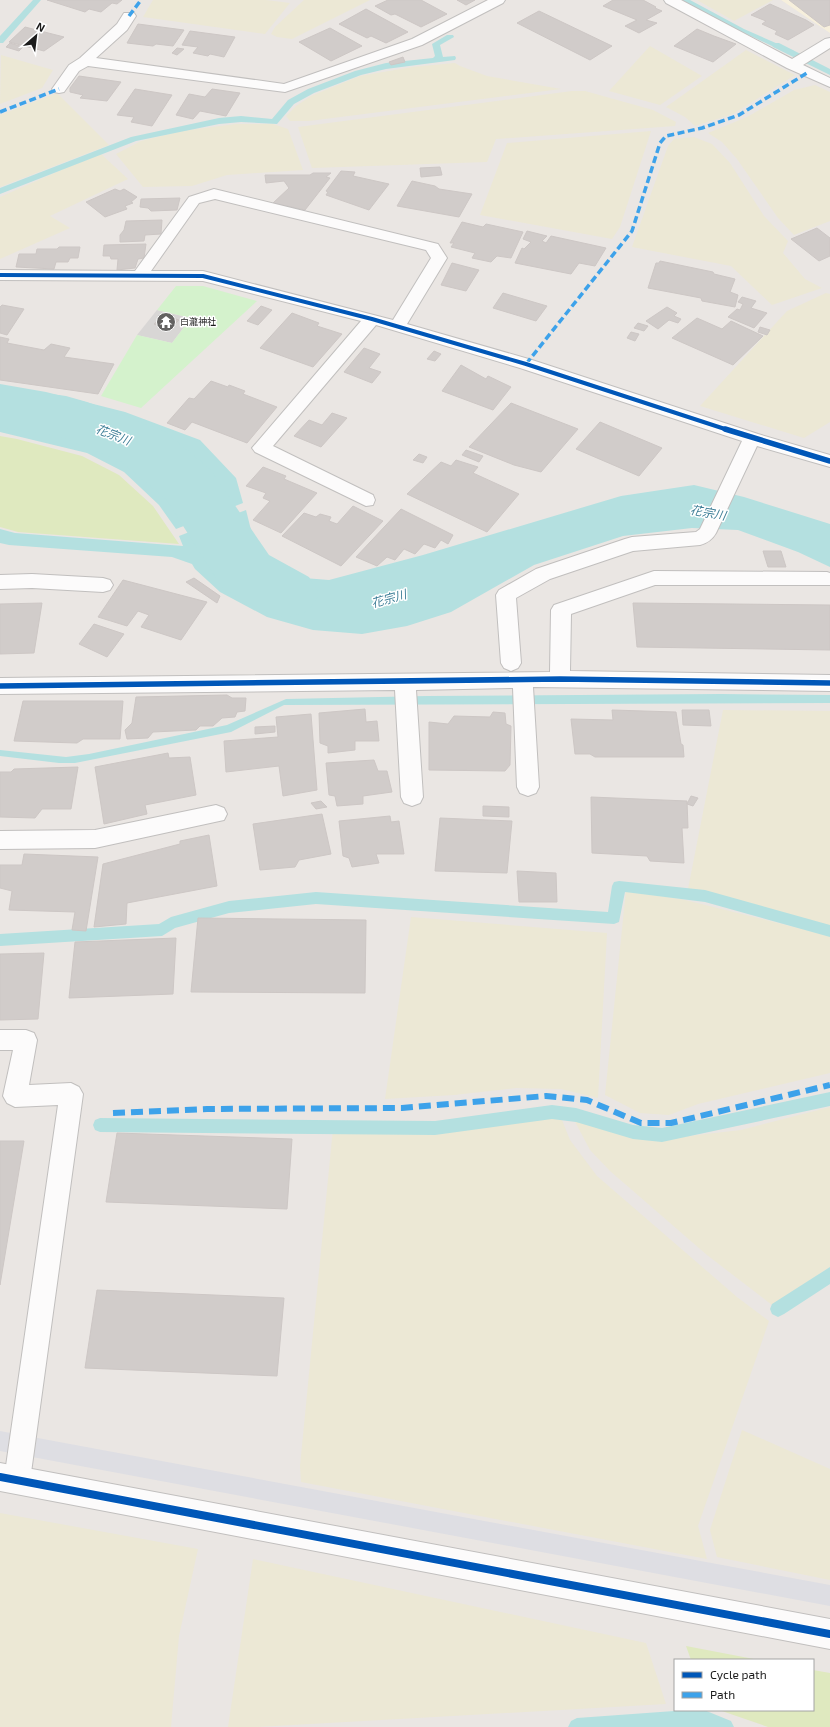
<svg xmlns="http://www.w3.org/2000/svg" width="830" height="1727" font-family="'Exo 2','Noto Sans JP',sans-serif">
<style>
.education{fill:#f6efdc}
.religious{fill:#d8d6d5}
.farmland{fill:#ece8d5}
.grass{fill:#dfe9bf}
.park{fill:#d4f2cc}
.plaza{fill:#dedee3}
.water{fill:#b4e0e0}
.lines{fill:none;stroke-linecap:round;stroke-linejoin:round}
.stream{fill:#b4e0e0;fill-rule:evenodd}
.river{fill:#b4e0e0;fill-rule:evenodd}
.building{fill:#d1ccca;stroke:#cdc7c5}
.service-casing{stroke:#c1bfbe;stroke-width:2}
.minor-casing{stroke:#c1bfbe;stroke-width:2}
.tertiary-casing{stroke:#c1bfbe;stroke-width:2}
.service{fill:#fcfbfb;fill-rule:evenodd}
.minor{fill:#fcfbfb;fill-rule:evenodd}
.tertiary{fill:#fcfbfb;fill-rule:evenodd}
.quiet-far1{stroke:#3da2ea;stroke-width:3.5;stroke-dasharray:7 3.5;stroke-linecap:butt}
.quiet{stroke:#3da2ea;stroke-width:6;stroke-dasharray:12 6;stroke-linecap:butt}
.cycleway-far2-casing{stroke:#fff;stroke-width:6}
.cycleway-far1-casing{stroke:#fff;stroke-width:8}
.cycleway-casing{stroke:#fff;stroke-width:10}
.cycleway-far2{stroke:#0057b8;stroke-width:4}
.cycleway-far1{stroke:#0057b8;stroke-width:5.5}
.cycleway{stroke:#0057b8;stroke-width:8}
.labels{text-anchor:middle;stroke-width:3;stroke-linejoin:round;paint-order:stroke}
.far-poi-label{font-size:9px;fill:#1b1b1b;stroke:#fff;text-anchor:start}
.water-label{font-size:12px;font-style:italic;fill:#3c7d96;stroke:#fff}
</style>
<rect width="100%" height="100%" fill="#eae6e3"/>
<!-- education -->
<path class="education" d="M781 0H830V33Z"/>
<!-- religious -->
<path class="religious" d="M157 310 191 318 172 343 137 335Z"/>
<!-- farmland -->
<path class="farmland" d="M153 0H266L290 3 265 34 143 17Z
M304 0H370L292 39 277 37 271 34 275 27Z
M697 0H773L734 21Z
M650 46 702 76 660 105 609 91Z
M746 50 795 75 733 114 695 126 685 117 666 107Z
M1 55 53 70 42 88 0 104Z
M455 63 460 66 487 76 561 89 309 121H290L286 116 296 106 311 96 360 76 412 67Z
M815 85 830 92V221L794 235 778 218 737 159 722 142 708 133 747 117 794 90Z
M572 91H585L653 110 676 122 675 126 496 139 487 162 312 168 298 127Z
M57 93 109 145 0 187V115Z
M236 124H273L288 129 303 170 227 175 192 186 143 187 116 154 141 141 181 131Z
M651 131 620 227 612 239 480 215 507 143Z
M694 137 712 144 730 163 764 216 788 241 783 253 805 279 822 288 772 305 731 266 632 247 668 146 674 139Z
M100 153 128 179 50 216 70 228 0 259V197Z
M826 293 830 294V422L804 438 700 406 787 311Z
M723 710 830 711V928L688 889Z
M626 890 685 900 830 936V1073L698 1104 669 1115 640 1113 605 1095Z
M411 917 607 933 598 1098 561 1089 516 1088 454 1095 385 1099Z
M830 1107V1267L772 1305 707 1255 610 1171 590 1150 572 1116 654 1140 741 1130Z
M541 1117 562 1120 570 1140 597 1176 737 1297 769 1321 698 1526 707 1559 301 1482 300 1466 333 1128 433 1133Z
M742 1430 830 1469V1580L717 1557 710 1530Z
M0 1513 198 1549 179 1636 171 1727H0Z
M253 1559 646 1643 666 1704 257 1727H228Z"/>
<!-- grass -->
<path class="grass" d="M0 436 17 439 82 456 119 475 153 506 179 544 18 532 0 527Z
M686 1646 759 1660H691Z
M813 1670 830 1673V1727H768L719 1710H813Z"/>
<!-- park -->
<path class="park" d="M176 286H203L257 301 141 408 101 396 137 335 172 343 191 318 157 310Z"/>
<!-- plaza -->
<path class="plaza" d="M0 1431 830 1585V1606L0 1451Z"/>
<!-- water -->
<path class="water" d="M682 0H690L744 29 794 51 789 54 721 22Z
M0 384 46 392 125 412 200 440 236 478 243 503 176 529 159 505 124 472 87 453 0 432Z
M694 485 744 497 830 524V567L798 552 738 530 692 528 623 536 534 565 451 612 407 626 362 634 313 630 267 617 220 592 195 569 192 564 172 557 9 545 0 543V529L15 533 183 546 179 536 246 510 252 534 272 561 304 578 329 580 423 555 621 496Z
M721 694 830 695V703L284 705 231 732 75 763H59L0 756V750L66 757 89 754 227 725 286 699 427 696Z"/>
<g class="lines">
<!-- stream -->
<path class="stream" d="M33 0H41L3 43H0V36Z
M447 35H453L454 37 440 45 443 57 455 56 456 58 455 60 386 69 361 75 314 93 294 104 277 124 241 122 219 124 136 141 0 194V188L131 137 219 118 241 116 272 119 288 100 308 89 355 71 386 63 433 58 435 56 432 44Z
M773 43H779L830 69V75L773 47 772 45Z
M619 881 705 890 830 925V937L705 902 625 892 619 922 614 924 316 904 229 913 175 928 162 936 0 946V934L159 924 171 917 229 901 316 892 608 912 612 886 614 882Z
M830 1092V1106L662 1142 633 1139 576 1122 552 1119 435 1135 100 1132 95 1130 93 1125 95 1120 100 1118 435 1121 552 1105 576 1108 633 1125 662 1128Z
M830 1267V1284L784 1314 778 1317 772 1314 770 1309 772 1304Z
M688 1710H704L731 1721 734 1727H568L571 1721 577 1718Z"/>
<!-- river -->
<path class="river" d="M0 387 66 396 87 402 164 431 210 469 269 555 309 577 319 594 309 611 286 618 263 611 223 589 166 499 120 461 56 435 0 427Z"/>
</g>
<!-- building -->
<path class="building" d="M47 0H122L117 4 112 3 101 12 89 9 85 12Z
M388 0H421L447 14 421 27 395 14 391 15 375 6Z
M457 0H475L466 5Z
M613 0H643L656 7 655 8 662 11 646 20 657 23 639 33 625 26 637 20 603 6Z
M789 0H830V25L824 27Z
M770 4 806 20 814 25 788 40 775 34 777 31 762 24 766 21 751 15Z
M366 9 408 32 386 43 371 36 367 38 339 24Z
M539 11 612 46 590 60 517 23Z
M138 24 184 30 173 46 156 44 153 46 127 43Z
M25 27 64 37 44 51 9 42Z
M330 28 362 46 331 61 299 42Z
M697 29 714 36 736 44 713 62 674 46Z
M190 31 235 37 224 57 210 54 208 56 193 53 198 47 182 45Z
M10 43 23 47 19 51 6 47Z
M177 48 184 49 177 55 172 53Z
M403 57 405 62 391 65 389 62Z
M79 76 121 82 107 101 80 98 83 95 70 92V88Z
M135 89 172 95 152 126 131 122 134 117 117 115Z
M212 89 240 93 226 116 200 111 193 119 176 115 189 94 205 97Z
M440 167 442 175 421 177 420 168Z
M341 171 355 172 353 176 389 184 369 210 326 195 328 192 326 191Z
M313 173H331L326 177 330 178 305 210 273 203 289 188 284 181 266 183 265 175H310Z
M412 181 435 186 439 189 472 194 459 217 397 206Z
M115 189 120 191 124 189 137 197 131 202 133 203 125 206 127 209 105 217 86 202Z
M180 198 177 210 151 211 148 208 140 207 141 199Z
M162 220 161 234 145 235 144 241 120 242V235L124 230 126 221Z
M462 222 483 227 486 224 523 232 511 258 497 256 491 262 472 258 475 253 451 247 454 243H450Z
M817 228 830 238V256L819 261 791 239Z
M527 231 547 236 542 241 546 243 551 236 606 248 595 266 579 263 571 274 515 263 522 248 524 249 531 242 523 239Z
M146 244 144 258 138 259 135 268 117 270 118 259H111L110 256H103L104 245Z
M59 247H80L78 258H70L68 262H56L54 269 16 267 19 254H36L37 249H57Z
M660 261 713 272 714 274 735 279 730 292 738 295 735 307 702 301 701 298 648 288 656 263H659Z
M452 263 479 270 466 291 441 285Z
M503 293 547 306 536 321 493 308Z
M742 297 756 301 751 308 767 313 754 328 728 317 737 309 740 310 743 304 738 302Z
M2 305 24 309 7 335 0 333V307Z
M261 306 272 310 258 325 247 321Z
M667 307 677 313 674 316 681 319 678 323 669 320 658 329 646 321Z
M292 313 319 323 317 326 342 334 313 367 260 348Z
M164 315 179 320 169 330 154 324Z
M697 318 722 329 731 321 763 336 733 365 672 338Z
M638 323 648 326 644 331 634 328Z
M760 327 770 330 767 335 758 332Z
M631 332 639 334 635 341 627 338Z
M0 337 9 339 7 343 44 350 51 344 70 348 64 357 114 364 98 394 0 380Z
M364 348 380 354 369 368 381 372 372 383 344 372Z
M434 351 441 354 435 361 427 359Z
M461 365 486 379 488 376 511 387 493 410 442 391Z
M211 381 228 387 229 385 245 391 243 394 277 407 247 443 192 422 185 430 167 423 189 398 194 399Z
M511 403 578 429 541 472 514 465 469 447Z
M332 413 347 418 321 447 294 436 309 420 322 425Z
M600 422 662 448 639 476 576 449Z
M466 450 483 456 479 462 462 455Z
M419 454 427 457 423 463 413 460Z
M456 460 478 467 473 473 519 494 487 532 407 494 441 462 451 466Z
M263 467 286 476 284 479 317 493 281 533 253 520 270 501 263 498 266 493 246 486Z
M353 506 383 521 341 566 282 536 304 513 316 517 320 514 331 517 329 521 337 524Z
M401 509 453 535 448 544 441 540 435 548 424 544 415 554 404 549 395 560 387 557 377 566 356 557Z
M763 551H781L786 567H768Z
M194 578 220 596 217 603 186 582Z
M123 580 207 602 181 640 141 627 149 615 138 611 127 626 98 617Z
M42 603 34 653 0 654V604Z
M633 603 830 605V650L637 647Z
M94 624 124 634 107 657 79 644Z
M227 695 232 698H246L245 711 237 712 235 717 222 718 213 726H200L196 730 153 732 148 738 127 739 125 730 132 723 136 697Z
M23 701H123L120 739H83L77 743 14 741Z
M365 709 366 722 377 721 379 741H355V750L328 753V746L320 743 319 713Z
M612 710 676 712 681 744 683 745 684 757H595L590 754H575L571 719 613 720Z
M682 710H709L711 726 683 725Z
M493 712 505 713 506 724 511 726 510 765 505 771 429 770V722L448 724 454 716 490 717Z
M311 714 317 790 283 796 279 766 226 772 224 741 278 737 276 717Z
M275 726V732L255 734V727Z
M168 753 169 758 190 757 196 795 145 805 147 814 104 824 95 767Z
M374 760 378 771H387L392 792 363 796V804L337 806 335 796 329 795 326 763Z
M78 767 71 809H42L35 818 0 817V772H11L14 769Z
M691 796 698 798 693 806 687 804Z
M591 797 687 801 688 828H682L684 863 650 861 647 856 592 853Z
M321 801 327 807 316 809 311 803Z
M483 806 509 807V817L483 816Z
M322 814 331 854 299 860 295 867 260 870 253 824Z
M390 816 391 822 399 821 404 854H376L379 863 352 867 349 858 343 856 339 821Z
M440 818 512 821 507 873 435 871Z
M209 835 217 886 127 903 126 924 94 927 103 864 180 844V841Z
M24 854 98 857 86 931 72 930 75 912 9 910 12 891 0 888V865H22Z
M517 871 556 873 557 902H519Z
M198 918 366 920 365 993 191 992Z
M176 938 173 994 69 998 75 942Z
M44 953 38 1019 0 1020V954Z
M117 1133 292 1139 287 1209 106 1202Z
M0 1141H24L0 1285Z
M97 1290 284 1298 277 1376 85 1368Z"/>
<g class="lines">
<defs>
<path id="service" d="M0 1030H26L34 1033 37 1040 29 1085 71 1083 79 1087 83 1094 30 1480 26 1489 17 1493 8 1489 4 1480 58 1105 15 1107 7 1103 3 1096 13 1050H0Z"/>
<path id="minor" d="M488 0H505L503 3 422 45 285 92 88 66 79 71 64 92 59 93 54 92 52 89 69 65 80 58 117 24 124 13H134L136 16 127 30 96 58 284 84 412 39Z
M664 0H681L792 59 825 39 830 38V48L803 65 830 78V87L787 68 666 3Z
M214 189 438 244 447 258 407 324 532 360 758 434 830 455V467L757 446 716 533C712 540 707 543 700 545L633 551 550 579 516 598 521 663 518 668 511 671 504 668 501 663 496 595 499 590 536 569 625 539 632 537 696 532 700 529 742 441 520 368 376 325 273 446 373 495 375 500 373 505 366 506 255 452 252 448 361 321 203 281 0 280V270L135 271 189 197ZM215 199 426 250 431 258 393 320 203 271H151L199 203Z
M654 571 827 572 830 573V585H655L571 614 570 671 830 675V691L533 687 539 787 536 793 528 796 520 793 517 787 513 688 416 690 423 797 420 803 412 806 404 803 401 797 395 690 0 694V678L550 672 551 610 554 605Z
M32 574 103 578 110 580 113 585 110 590 103 592 32 588 0 589V575Z
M216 805 224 808 227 814 224 820 95 848 0 849V831L95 830Z"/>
<path id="tertiary" d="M0 1463 830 1619V1649L0 1491Z"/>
</defs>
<!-- service casing -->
<use href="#service" class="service-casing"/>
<!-- minor casing -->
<use href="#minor" class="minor-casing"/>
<!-- tertiary casing -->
<use href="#tertiary" class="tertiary-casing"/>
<!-- service -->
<use href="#service" class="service"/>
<!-- minor -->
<use href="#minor" class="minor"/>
<!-- tertiary -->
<use href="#tertiary" class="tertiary"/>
<!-- quiet-far1 -->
<path class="quiet-far1" d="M129 16 141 0
M0 112 59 89
M526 364 632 231 660 143 666 136 702 128 739 115 807 73"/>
<!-- quiet -->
<path class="quiet" d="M113 1113 207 1109 402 1108 546 1096 587 1100 641 1123H671L830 1085"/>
<defs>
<path id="cycleway-far2" d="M0 275 203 276 372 319 526 364 728 430"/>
<path id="cycleway-far1" d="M725 429 830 461
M0 686 560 679 830 683"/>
<path id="cycleway" d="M0 1477 830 1634"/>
</defs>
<!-- cycleway-far2 casing -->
<use href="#cycleway-far2" class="cycleway-far2-casing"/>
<!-- cycleway-far1 casing -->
<use href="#cycleway-far1" class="cycleway-far1-casing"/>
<!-- cycleway casing -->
<use href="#cycleway" class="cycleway-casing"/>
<!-- cycleway-far2 -->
<use href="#cycleway-far2" class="cycleway-far2"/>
<!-- cycleway-far1 -->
<use href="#cycleway-far1" class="cycleway-far1"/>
<!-- cycleway -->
<use href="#cycleway" class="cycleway"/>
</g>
<!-- icons -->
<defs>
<symbol id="temple-disc" viewBox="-11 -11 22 22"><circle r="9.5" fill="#636261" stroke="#fff"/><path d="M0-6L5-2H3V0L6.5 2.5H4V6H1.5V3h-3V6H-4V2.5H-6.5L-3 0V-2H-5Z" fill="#fff"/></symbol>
</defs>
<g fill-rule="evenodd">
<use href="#temple-disc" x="155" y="311" width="22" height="22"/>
</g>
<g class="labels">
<!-- far-poi labels -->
<g class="far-poi-label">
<text x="180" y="325">白瀧神社</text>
</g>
<!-- water labels -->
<g class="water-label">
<text transform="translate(113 435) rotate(21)" y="4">花宗川</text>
<text transform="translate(708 513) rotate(10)" y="4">花宗川</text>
<text transform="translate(389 599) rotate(-16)" y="4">花宗川</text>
</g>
</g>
<!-- legend -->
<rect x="674" y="1659" width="140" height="52" fill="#ffffff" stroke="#a4a4a4"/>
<rect x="682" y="1672" width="20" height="6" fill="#0057b8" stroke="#a4a4a4"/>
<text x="710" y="1679" font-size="12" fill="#1b1b1b">Cycle path</text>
<rect x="682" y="1692" width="20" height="6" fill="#3da2ea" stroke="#a4a4a4"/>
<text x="710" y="1699" font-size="12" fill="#1b1b1b">Path</text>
<!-- north arrow -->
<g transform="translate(36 36) rotate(28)" stroke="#ffffff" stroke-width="3" paint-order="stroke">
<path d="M0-3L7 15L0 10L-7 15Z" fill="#1b1b1b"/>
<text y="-6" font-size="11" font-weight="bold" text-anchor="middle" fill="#1b1b1b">N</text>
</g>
</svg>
